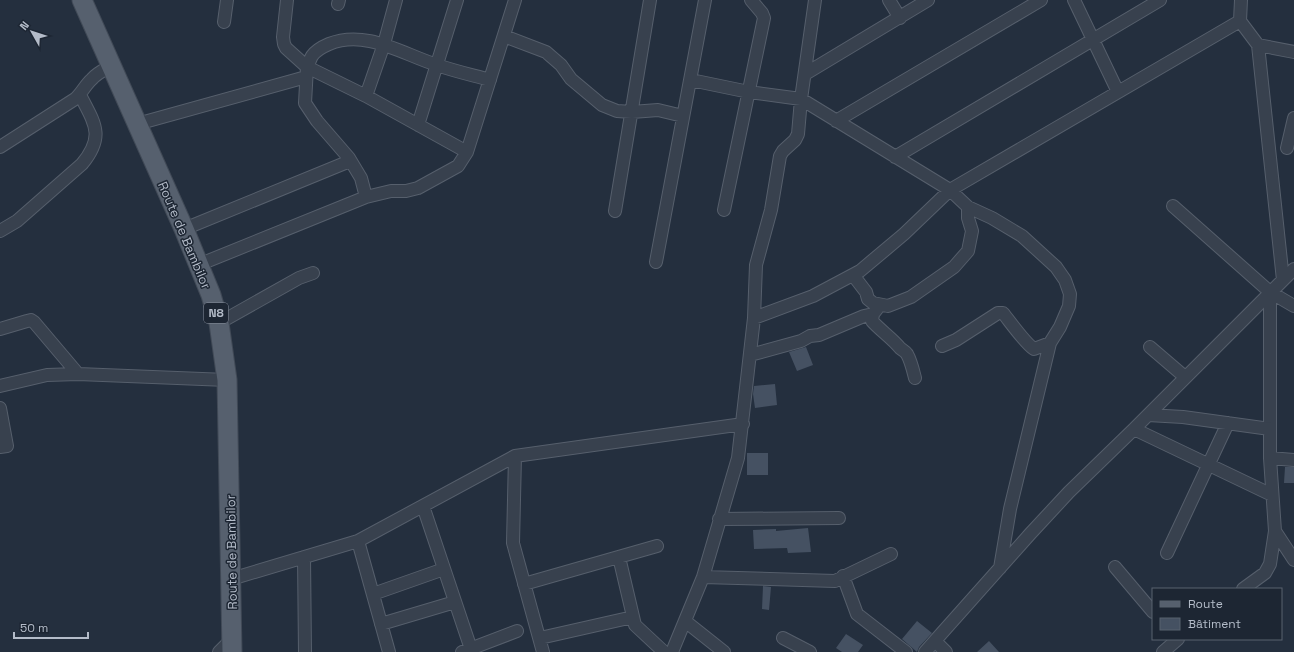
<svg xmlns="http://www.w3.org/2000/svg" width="1294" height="652" font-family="'Space Grotesk',sans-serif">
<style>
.building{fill:#455162}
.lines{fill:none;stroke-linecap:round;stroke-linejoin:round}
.minor-casing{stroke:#565f6c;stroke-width:14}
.primary-casing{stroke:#414a57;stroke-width:21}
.minor{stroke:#38414e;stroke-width:12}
.primary{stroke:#56606e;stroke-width:19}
.labels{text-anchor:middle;stroke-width:3;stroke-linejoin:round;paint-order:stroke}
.shield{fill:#1d2633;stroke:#878f9c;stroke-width:1}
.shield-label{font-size:12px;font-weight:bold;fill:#b4bcc9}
.street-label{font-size:13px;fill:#b4bcc9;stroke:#1d2633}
</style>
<rect width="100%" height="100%" fill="#242f3e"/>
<!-- building -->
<path class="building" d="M806 347 813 365 797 371 789 352Z
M775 384 777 405 755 408 753 394 754 386Z
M747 453H768V475H747Z
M1285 467H1294V483H1284Z
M808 528 811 552 788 553 787 548 754 549 753 530 776 529V531Z
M763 586 771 587 769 610 762 609Z
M917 621 932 633 919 647 917 652 902 639Z
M846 634 863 645 858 652H842L836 648Z
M989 641 999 652H977Z"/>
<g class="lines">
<defs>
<path id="minor" d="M287 0 283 37 284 44 286 48 307 67 305 103 317 121 349 158 361 178 366 197 391 191H406L418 188 458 166 467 152 515 0
M889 0 900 18
M1074 0 1118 92
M1241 0 1240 21 1258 45 1283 280
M338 4 339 0
M224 22 227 0
M504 36 546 52 561 65 571 79 602 105 617 111 632 112 658 110 683 116
M1258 45 1294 52
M805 74 928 0
M691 80 749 92 801 99 950 190 968 207 992 218 1022 236 1056 267 1065 280 1070 294 1069 306 1060 327 1050 343 1010 509 1000 568
M366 96 384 44 396 0
M836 121 1041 0
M137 124 306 77
M418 125 457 0
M0 147 75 99C82 93 85 85 92 79 97 73 104 70 111 66
M1287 148 1294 118
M467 152 366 96 307 67C309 64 310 59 312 56 316 50 322 47 329 44 366 29 402 54 437 65 454 71 472 75 490 80
M895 157 1160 0
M1173 206 1270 292 1294 306
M724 210 764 18 762 13 751 0
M615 211 650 0
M184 229 350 161
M0 231 17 221 82 164C105 136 95 124 80 95
M656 262 705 0
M198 265 366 197
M853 275 866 292 868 299 873 303 888 306 911 297 954 267 968 251 972 231 968 218V207
M1270 292V458L1275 531 1294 560
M877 309 873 314 872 321C881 331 892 338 900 348 902 350 905 351 907 354 911 361 913 370 915 378
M754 318 813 296 860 271 904 234 950 190 1240 21
M219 323 299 278 313 273
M0 329 27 321 31 320 34 322 78 374
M942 346 956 340 998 313H1003C1011 323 1025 343 1034 349L1050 343
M1150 347 1185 377
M750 355 801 341 810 336 819 335 864 316 873 314
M0 386 47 375 78 374 227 380
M0 408 7 446 0 447
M1148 415 1183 417 1270 429
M1134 429 1272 495
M515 456 513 543 543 652
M1270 458 1294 460
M423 506 472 652
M719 519 839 518
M358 541 389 652
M1167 553 1228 423
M304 557 305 652
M619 557 635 625 664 652
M1115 567 1153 612
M843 576 857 614 906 652
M703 577 835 581 891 554
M231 579 358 541 515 456 743 424
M524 584 657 546
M1243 589 1265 573 1270 564 1275 531
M373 594 444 569
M685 621 724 652
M381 624 455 602
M540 638 633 617
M783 638 810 652
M935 641 946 652
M219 652 232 639
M462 652 517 631
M672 652 703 577 738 458 754 318 756 265 771 210 780 156 783 151 795 140 798 134 801 99 815 0
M925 652 1030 534 1069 492 1134 429 1294 269
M1163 652 1178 639"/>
<path id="primary" d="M82 0 184 229 211 295 219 323 227 380 232 652"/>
</defs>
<!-- minor casing -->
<use href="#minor" class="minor-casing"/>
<!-- primary casing -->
<use href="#primary" class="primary-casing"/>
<!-- minor -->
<use href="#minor" class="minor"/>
<!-- primary -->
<use href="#primary" class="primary"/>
</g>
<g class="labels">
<!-- shield labels -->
<rect class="shield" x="204" y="303" width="24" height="20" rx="3"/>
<g class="shield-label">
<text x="216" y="317">N8</text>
</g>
<!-- street labels -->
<g class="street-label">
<text transform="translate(185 235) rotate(67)" y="5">Route de Bambilor</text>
<text transform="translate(231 552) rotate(-91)" y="5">Route de Bambilor</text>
</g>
</g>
<!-- legend -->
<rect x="1152" y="588" width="130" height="52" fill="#1d2633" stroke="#59626f"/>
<rect x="1160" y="601" width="20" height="6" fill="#56606e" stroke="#59626f"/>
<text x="1188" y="608" font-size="12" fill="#b4bcc9">Route</text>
<rect x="1160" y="618" width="20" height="12" fill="#455162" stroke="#59626f"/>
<text x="1188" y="628" font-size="12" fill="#b4bcc9">Bâtiment</text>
<!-- north arrow -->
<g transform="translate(32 32) rotate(309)" stroke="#1d2633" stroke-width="3" paint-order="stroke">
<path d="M0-3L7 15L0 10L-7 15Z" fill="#b4bcc9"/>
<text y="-6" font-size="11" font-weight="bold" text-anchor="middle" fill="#b4bcc9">N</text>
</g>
<!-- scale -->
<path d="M14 632v6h74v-6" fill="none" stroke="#b4bcc9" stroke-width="2"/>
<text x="20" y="632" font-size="12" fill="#b4bcc9" stroke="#1d2633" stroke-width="3" paint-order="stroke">50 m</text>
</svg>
